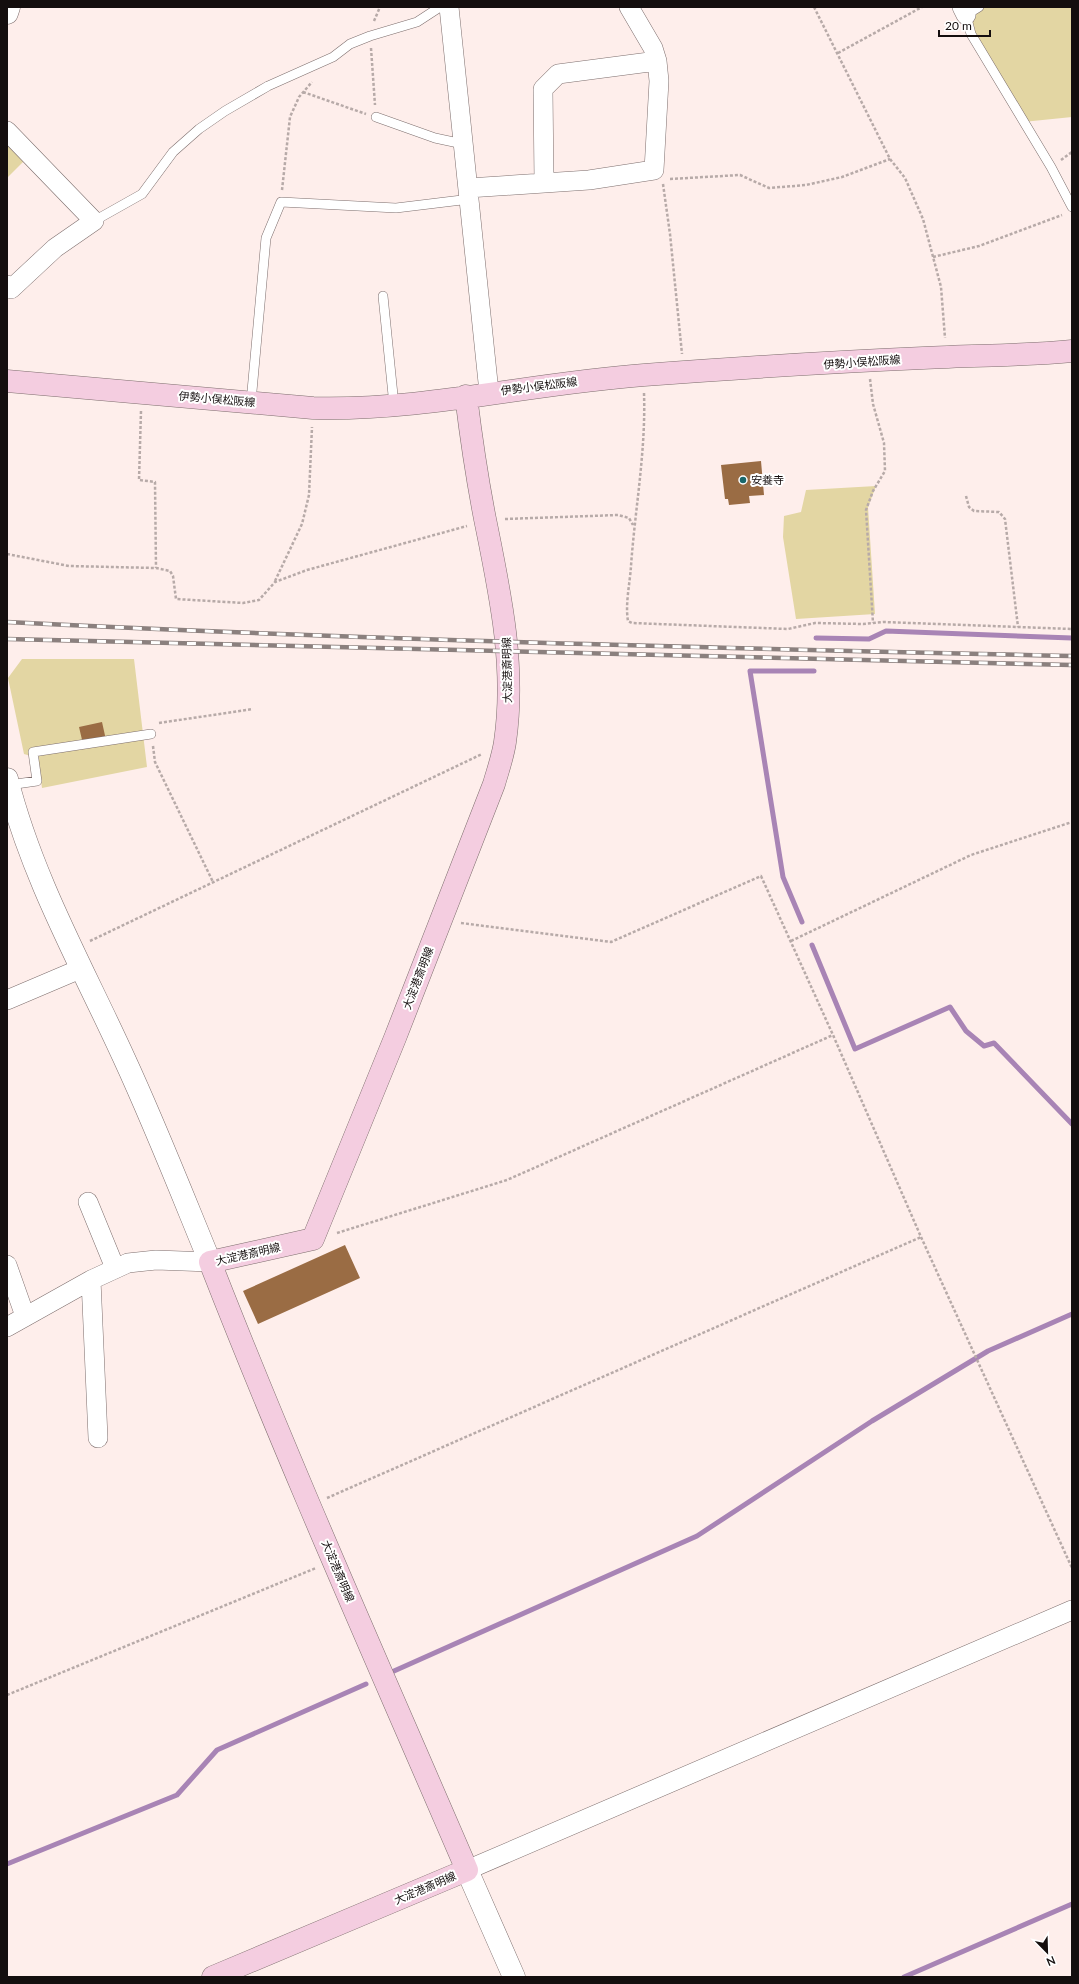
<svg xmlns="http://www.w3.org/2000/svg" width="1079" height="1984" font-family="Lato,'Noto Sans JP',sans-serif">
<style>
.green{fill:#e3d6a3}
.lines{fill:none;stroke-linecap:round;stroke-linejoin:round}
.stream{stroke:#a884b5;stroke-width:5}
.building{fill:#9a6c44}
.service-casing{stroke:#7d6e6d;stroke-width:10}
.minor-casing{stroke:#7d6e6d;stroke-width:20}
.tertiary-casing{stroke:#7d6e6d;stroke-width:23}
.secondary-casing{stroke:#7d6e6d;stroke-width:23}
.path{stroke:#b7aaa8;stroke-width:2.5;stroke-dasharray:3 2;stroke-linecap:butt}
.service{stroke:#fff;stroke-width:9}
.minor{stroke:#fff;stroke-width:19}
.tertiary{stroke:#fff;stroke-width:22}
.secondary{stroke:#f4cde0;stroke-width:22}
.rail-casing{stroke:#8b807e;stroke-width:4.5}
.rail{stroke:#fff;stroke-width:3;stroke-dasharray:9;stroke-linecap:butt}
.poi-dot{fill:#19676b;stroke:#fff;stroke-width:1.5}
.labels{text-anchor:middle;stroke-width:4;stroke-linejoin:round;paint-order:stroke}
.street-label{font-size:11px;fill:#140e0e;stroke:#fff}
.poi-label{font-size:11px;fill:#140e0e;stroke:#fff;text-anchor:start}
</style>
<rect width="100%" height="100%" fill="#feeeeb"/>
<!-- green -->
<path class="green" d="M979 7H1072V117L1023 122 966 15Z
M8 145 24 161 7 178V146Z
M876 486 868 507 875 614 796 619 783 537 784 516 801 512 806 490Z
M22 659H134L147 767 42 788 38 758 24 754 8 678Z"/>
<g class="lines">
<!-- stream -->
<path class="stream" d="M816 638 869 639 886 631 1072 638
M802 922 783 877 750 671H814
M812 945 855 1049 950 1007 966 1031 984 1046 994 1043 1072 1124
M394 1671 697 1536 872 1421 988 1351 1072 1314
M7 1864 177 1795 217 1750 366 1684
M904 1977 1072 1904"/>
</g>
<!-- building -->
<path class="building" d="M761 461 764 495 749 496 750 503 729 505 728 499H725L721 465Z
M102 722 106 740 83 744 79 727Z
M345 1245 360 1278 258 1324 243 1291Z"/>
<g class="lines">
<defs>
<path id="service" d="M979 7 966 15 971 34 1051 167 1072 207
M376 117 435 138 463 144
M94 221 142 194 173 152 199 129 225 111 268 86 333 57 350 44 370 36 417 22 440 7
M383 296 394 405
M251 402 266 238 281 202 396 208 470 199
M9 785 37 781 33 752 151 734"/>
<path id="minor" d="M449 7 489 392
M962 7 966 15
M7 131 94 221 55 248 11 289 7 285
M544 182 543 89 558 74 657 61
M468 188 589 180 654 170 659 81 657 61 653 48 629 7
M7 1000 80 969
M88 1202 115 1268
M7 1265 25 1316
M91 1280 98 1438
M7 1327 91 1280 128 1263 156 1260 210 1262
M467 1870 1072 1610"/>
<path id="tertiary" d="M7 13 9 7
M7 779C32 878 82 966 124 1058 155 1125 182 1194 210 1262
M467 1870 514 1977"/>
<path id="secondary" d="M7 381 313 408C424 411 533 383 644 375 737 368 830 362 923 358 973 355 1022 356 1072 351
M213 1977 467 1870C380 1668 290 1467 210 1262L313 1239 395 1038 494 784C498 770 503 756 505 742 516 666 500 593 485 519 477 478 471 437 466 396"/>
</defs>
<!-- service casing -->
<use href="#service" class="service-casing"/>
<!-- minor casing -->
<use href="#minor" class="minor-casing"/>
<!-- tertiary casing -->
<use href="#tertiary" class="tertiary-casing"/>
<!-- secondary casing -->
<use href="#secondary" class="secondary-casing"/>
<!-- path -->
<path class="path" d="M814 7 890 159 905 178 923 219 941 287 945 338
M374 21 380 7
M371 48 375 105
M838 53 922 7
M303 92 366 114
M1061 160 1072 152
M670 179 740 175 769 188 806 185 842 177 890 159
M663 184 670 234 682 354
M282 190 290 117 299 97 312 82
M933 257 979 246 1062 215
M870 379 873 404 884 443 885 471 873 491 866 510 873 623
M644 393C646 451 635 509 631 566 630 583 625 604 628 621L632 623 788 629 815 623 863 624 884 622 1072 629
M141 411 139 480 155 482 156 568
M966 496 969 507 974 511 999 512 1005 519 1018 627
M505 519 618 515 629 518 633 525
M7 554 69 566 156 568 170 571 173 576 176 599 243 603 259 600 275 582 307 570 467 526
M275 581 302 524 309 495 312 427
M159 723 253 709
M153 746 155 762 213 882
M461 923 611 942 761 876 833 1035 921 1237 1072 1568
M90 941 482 754
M791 941 971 855 1072 822
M337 1233 507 1180 833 1035
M327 1498 921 1237
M7 1695 316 1568"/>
<!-- service -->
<use href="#service" class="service"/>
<!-- minor -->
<use href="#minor" class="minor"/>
<!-- tertiary -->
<use href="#tertiary" class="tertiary"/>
<!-- secondary -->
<use href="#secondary" class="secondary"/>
<defs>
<path id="rail" d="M7 622C362 640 717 648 1072 656
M7 639 1072 665"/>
</defs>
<!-- rail casing -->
<use href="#rail" class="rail-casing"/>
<!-- rail -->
<use href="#rail" class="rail"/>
</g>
<!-- markers -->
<circle class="poi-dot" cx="743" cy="480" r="4"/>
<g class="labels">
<!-- street labels -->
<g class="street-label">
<text transform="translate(862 362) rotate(-4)" y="4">伊勢小俣松阪線</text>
<text transform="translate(539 386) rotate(-7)" y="4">伊勢小俣松阪線</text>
<text transform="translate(217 399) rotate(5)" y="4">伊勢小俣松阪線</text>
<text transform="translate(507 670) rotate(-91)" y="4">大淀港斎明線</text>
<text transform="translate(418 978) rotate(-69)" y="4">大淀港斎明線</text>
<text transform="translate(248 1254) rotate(-13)" y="4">大淀港斎明線</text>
<text transform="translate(338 1571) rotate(67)" y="4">大淀港斎明線</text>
<text transform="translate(425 1888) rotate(-23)" y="4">大淀港斎明線</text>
</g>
<!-- poi labels -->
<g class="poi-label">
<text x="751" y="484">安養寺</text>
</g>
</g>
<!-- border -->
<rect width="1079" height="1984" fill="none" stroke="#140e0e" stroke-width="16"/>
<!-- north arrow -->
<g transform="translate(1047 1952) rotate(157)" stroke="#ffffff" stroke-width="3" paint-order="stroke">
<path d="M0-3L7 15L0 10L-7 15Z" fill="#140e0e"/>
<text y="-6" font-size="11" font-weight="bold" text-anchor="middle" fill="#140e0e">N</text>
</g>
<!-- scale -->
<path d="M939 30v6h51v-6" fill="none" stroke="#140e0e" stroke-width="2"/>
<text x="945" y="30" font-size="12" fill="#140e0e" stroke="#ffffff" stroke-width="3" paint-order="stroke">20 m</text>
</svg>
